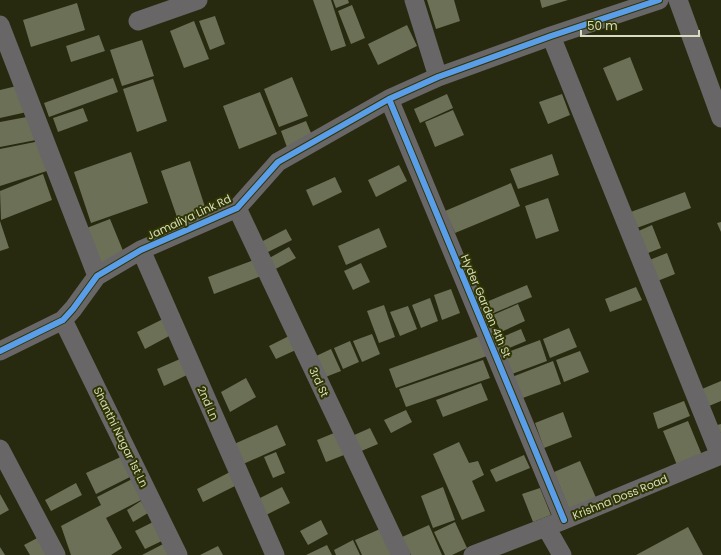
<svg xmlns="http://www.w3.org/2000/svg" width="721" height="555" font-family="Poppins,sans-serif">
<style>
.building{fill:#6c7057}
.lines{fill:none;stroke-linecap:round;stroke-linejoin:round}
.minor{stroke:#686666;stroke-width:19}
.cycleway-casing{stroke:#303504;stroke-width:8}
.cycleway{stroke:#5a9eea;stroke-width:6}
.labels{text-anchor:middle;stroke-width:4;stroke-linejoin:round;paint-order:stroke}
.street-label{font-size:11px;fill:#d6dcbd;stroke:#303504}
</style>
<rect width="100%" height="100%" fill="#272a0f"/>
<!-- building -->
<path class="building" d="M313 0H331L346 46 331 51Z
M333 0H348L349 3 336 8Z
M427 0H454L460 21 436 29Z
M540 0H568L542 8Z
M77 3 85 30 31 47 23 20Z
M352 5 365 38 351 44 338 11Z
M215 16 225 44 210 50 199 21Z
M194 21 209 59 184 68 170 31Z
M407 25 417 46 378 65 368 44Z
M99 35 105 51 71 62 66 46Z
M142 40 154 76 122 86 110 50Z
M630 57 643 90 617 101 603 68Z
M292 77 308 116 279 127 264 89Z
M113 78 118 92 49 117 44 103Z
M153 79 167 121 137 132 123 89Z
M21 85 27 112 0 118V90Z
M260 92 277 134 239 149 223 106Z
M447 94 453 108 420 123 414 109Z
M562 94 570 115 548 124 539 102Z
M83 108 88 121 58 132 53 118Z
M453 110 464 135 435 147 425 122Z
M32 116 36 140 0 147V122Z
M306 121 314 140 288 150 281 131Z
M40 141 50 170 0 186V149Z
M131 152 148 203 91 223 74 172Z
M552 154 559 175 518 189 510 169Z
M190 161 206 210 178 220 161 171Z
M399 165 407 181 376 197 368 180Z
M43 174 52 200 1 220 0 191Z
M335 177 342 192 313 206 306 190Z
M511 183 520 206 455 233 445 211Z
M685 192 691 208 634 229 628 213Z
M548 198 559 231 536 239 525 206Z
M110 219 126 258 99 268 84 229Z
M0 221 9 248 0 251Z
M721 222V232L717 223Z
M652 225 661 248 643 255 634 233Z
M379 228 387 247 346 265 338 246Z
M286 229 292 240 266 253 261 242Z
M289 247 296 258 270 272 264 261Z
M667 253 675 274 655 282 647 261Z
M254 260 261 276 214 294 208 277Z
M361 263 370 282 353 290 344 271Z
M527 285 532 297 489 315 484 303Z
M636 287 642 300 610 312 605 299Z
M451 289 460 313 442 320 434 295Z
M430 298 438 321 421 328 412 305Z
M518 304 525 321 501 332 493 315Z
M384 305 395 337 379 343 367 311Z
M408 306 417 329 400 336 390 312Z
M163 319 171 335 145 349 137 332Z
M569 328 577 347 550 358 543 339Z
M521 329 526 341 500 352 495 340Z
M372 334 380 354 362 362 353 341Z
M291 335 298 349 276 359 269 346Z
M480 336 487 356 396 388 389 369Z
M540 340 547 361 512 374 505 353Z
M350 341 359 362 343 369 334 348Z
M331 349 341 371 323 378 314 357Z
M580 351 589 372 564 382 556 360Z
M180 359 187 375 164 386 157 369Z
M483 360 490 378 406 407 399 389Z
M553 361 561 384 520 399 512 377Z
M246 378 256 397 230 412 221 392Z
M721 381V401L709 406 702 389Z
M481 383 488 400 443 417 436 400Z
M684 401 690 416 658 429 653 413Z
M406 410 412 422 391 433 384 420Z
M563 412 572 437 544 448 535 423Z
M688 421 704 460 679 470 663 431Z
M721 424V434L717 425Z
M277 425 286 445 241 465 232 445Z
M370 428 378 444 359 452 352 436Z
M334 433 344 455 326 462 317 440Z
M459 442 469 463 478 461 484 475 472 481 485 511 462 520 433 454Z
M276 452 285 473 273 478 264 457Z
M125 455 134 475 96 494 86 473Z
M524 455 530 468 496 482 490 470Z
M580 461 597 500 570 511 554 472Z
M230 472 237 485 203 502 197 489Z
M136 477 147 497 106 518 122 548 111 555H71L61 526 101 505 97 497Z
M76 483 82 495 51 511 45 500Z
M282 487 290 503 264 516 256 500Z
M443 487 455 520 433 528 421 496Z
M540 488 551 515 533 522 522 494Z
M0 494 9 510 0 515Z
M141 501 148 513 133 522 127 510Z
M157 520 166 539 145 549 135 531Z
M321 520 328 534 308 545 300 531Z
M455 522 467 548 452 555H445L434 532Z
M429 525 442 555H411L402 537Z
M688 527 703 555H636Z
M380 529 392 555H362L355 540Z
M41 536 52 555H30L24 545Z
M353 540 360 555H336L334 550Z
M167 542 172 555H142Z
M327 545 332 555H306Z
M218 546 223 555H200Z
M0 547 5 555H0Z"/>
<g class="lines">
<!-- minor -->
<path class="minor" d="M414 0 438 77
M678 0 721 118
M138 21 198 0
M0 25 97 276
M551 36 720 456
M389 99 564 520
M237 208 401 555
M141 250 275 555
M63 320 178 555
M0 351 63 320 73 309 97 276 141 250 237 208 278 162 389 99 438 77 551 36 659 0
M0 449 56 555
M546 527 562 555
M473 555 559 522 721 455"/>
<defs>
<path id="cycleway" d="M389 99 564 520
M0 351 63 320 73 309 97 276 141 250 237 208 278 162 389 99 438 77 551 36 659 0"/>
</defs>
<!-- cycleway casing -->
<use href="#cycleway" class="cycleway-casing"/>
<!-- cycleway -->
<use href="#cycleway" class="cycleway"/>
</g>
<g class="labels">
<!-- street labels -->
<g class="street-label">
<text transform="translate(189 217) rotate(-25)" y="4">Jamaliya Link Rd</text>
<text transform="translate(486 306) rotate(67)" y="4">Hyder Garden 4th St</text>
<text transform="translate(319 382) rotate(65)" y="4">3rd St</text>
<text transform="translate(208 403) rotate(66)" y="4">2nd Ln</text>
<text transform="translate(121 437) rotate(64)" y="4">Shanthi Nagar 1st Ln</text>
<text transform="translate(620 497) rotate(-22)" y="4">Krishna Doss Road</text>
</g>
</g>
<!-- scale -->
<path d="M581 30v6h118v-6" fill="none" stroke="#d6dcbd" stroke-width="2"/>
<text x="587" y="30" font-size="12" fill="#d6dcbd" stroke="#303504" stroke-width="3" paint-order="stroke">50 m</text>
</svg>
